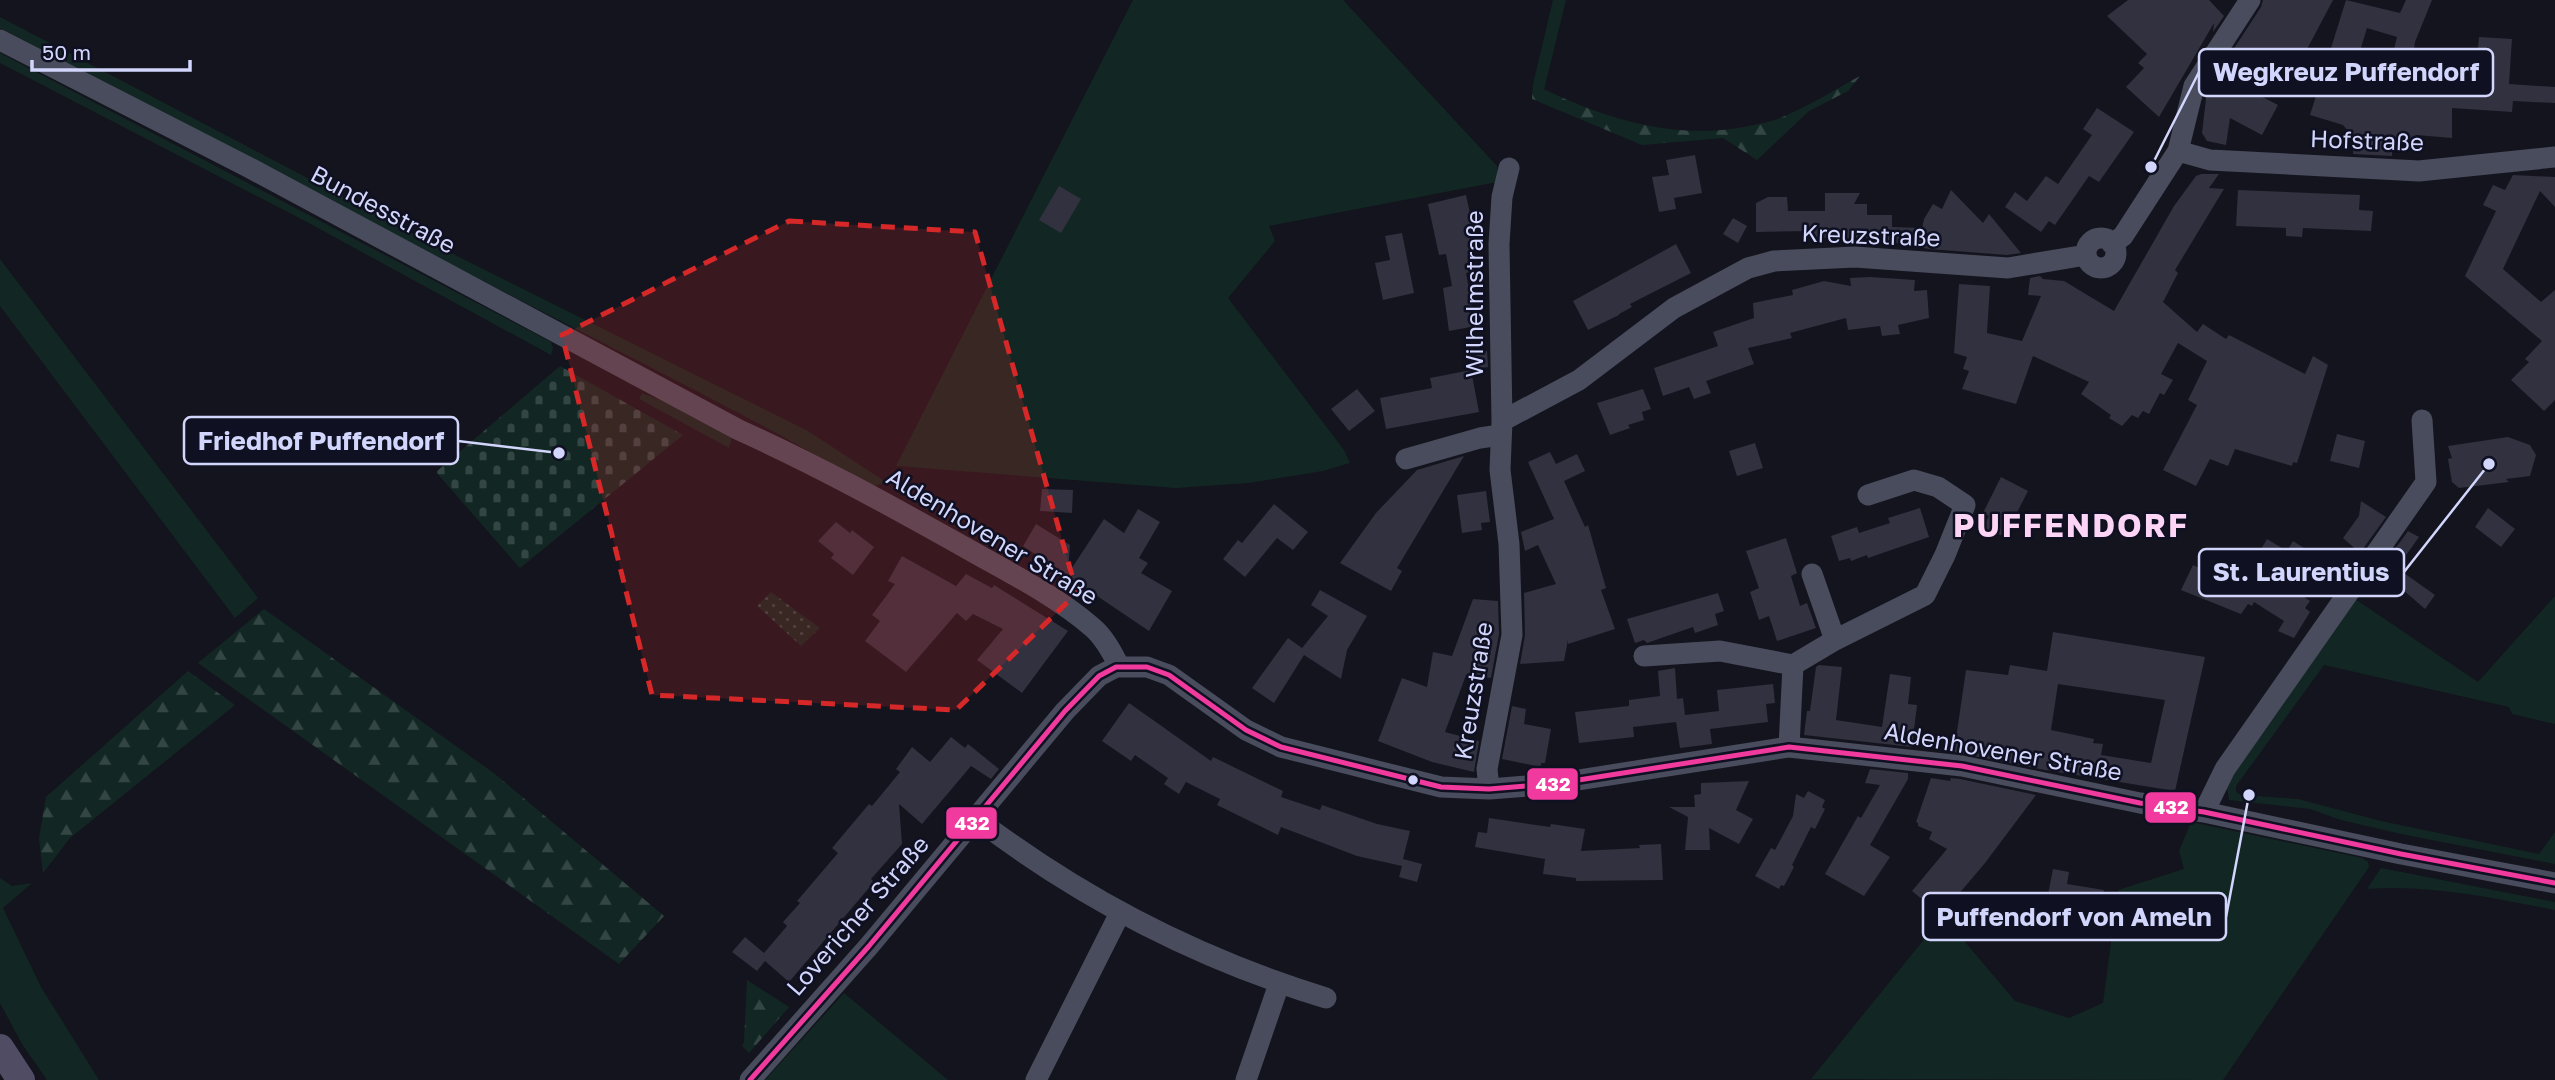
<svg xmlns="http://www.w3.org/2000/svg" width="2555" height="1080" font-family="'Golos Text',sans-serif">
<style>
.green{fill:#122723}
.forest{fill:url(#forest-firs)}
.cemetery{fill:url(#cemetery-stones)}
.garden{fill:url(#garden-dots)}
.building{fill:#31313f;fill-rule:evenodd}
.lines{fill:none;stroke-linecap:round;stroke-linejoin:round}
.minor{stroke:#494c5d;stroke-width:21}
.major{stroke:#4f4c64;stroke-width:28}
.bus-1-casing{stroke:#0f1021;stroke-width:10}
.bus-1{stroke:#f13a9d;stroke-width:5}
.marked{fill:#d62828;fill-opacity:0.2;stroke:#d62828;stroke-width:5;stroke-dasharray:14 9;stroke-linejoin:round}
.bus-dot{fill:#d2d6fc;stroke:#0f1021;stroke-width:2.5}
.labels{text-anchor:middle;stroke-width:5;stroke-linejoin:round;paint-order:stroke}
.street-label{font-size:24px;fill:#d2d6fc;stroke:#0f1021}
.district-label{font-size:32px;font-weight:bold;letter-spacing:2px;fill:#fcd4f6;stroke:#0f1021}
.leader{fill:none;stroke:#d2d6fc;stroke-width:2.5}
.callout-dot{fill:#d2d6fc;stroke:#0f1021;stroke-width:2.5}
.callout{fill:#0f1021;stroke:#d2d6fc;stroke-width:2.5}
.callout-label{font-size:26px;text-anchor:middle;font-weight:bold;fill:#d2d6fc}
.line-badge{stroke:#0f1021;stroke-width:2.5}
.badge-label{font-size:19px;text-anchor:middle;font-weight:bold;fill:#fff}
</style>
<defs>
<pattern id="forest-firs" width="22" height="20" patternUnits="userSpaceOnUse" patternTransform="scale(1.75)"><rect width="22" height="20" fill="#122723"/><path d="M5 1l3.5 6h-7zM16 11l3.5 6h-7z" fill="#344644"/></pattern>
<pattern id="cemetery-stones" width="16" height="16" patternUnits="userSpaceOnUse" patternTransform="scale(1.75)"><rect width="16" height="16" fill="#122723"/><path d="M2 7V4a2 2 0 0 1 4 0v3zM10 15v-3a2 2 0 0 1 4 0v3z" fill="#344644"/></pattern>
<pattern id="garden-dots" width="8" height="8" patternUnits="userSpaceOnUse" patternTransform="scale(1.75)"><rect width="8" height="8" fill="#122723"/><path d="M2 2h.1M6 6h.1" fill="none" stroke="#344644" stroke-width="1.8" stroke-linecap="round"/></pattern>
</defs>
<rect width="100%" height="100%" fill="#13141d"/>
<!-- green -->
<path class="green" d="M1133 0H1343L1497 166V182L1269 226 1275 241 1228 298 1344 450 1350 463 1323 471 1249 483 1176 488 896 466Z
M1553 0H1566L1544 90 1533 84Z
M0 17 439 247 808 431 886 482 872 487C756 419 635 360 516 298 344 209 172 117 0 28Z
M0 53 551 342 553 348 551 355 303 220 0 63Z
M0 259 258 598 235 618 0 306Z
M642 393 695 413 732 437 729 448 639 399Z
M2555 596V724L2512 714 2509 707 2324 665 2236 786V792L2241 795 2298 799 2381 821 2539 854 2555 832V864L2401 834 2341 820 2310 809 2229 800 2227 787 2236 765 2355 599 2478 682Z
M2191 822 2362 858 2368 862 2369 867 2223 1080 1811 1079 1943 916 2015 1001 2069 1018 2103 1003 2118 890 2184 869 2179 851Z
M2381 868 2555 902V910C2494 898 2429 884 2367 889Z
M0 878 12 886 32 883 3 908 41 987 99 1080H47L22 1044 0 1003Z
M844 993 948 1080H765Z"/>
<!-- forest -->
<path class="forest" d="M1860 76 1848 91 1809 111 1757 160 1723 138 1642 145 1532 99 1533 84C1600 117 1673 142 1749 126 1759 124 1770 122 1780 118 1808 107 1834 90 1860 76Z
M264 609 495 774 664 916 619 964 198 663Z
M188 671 235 705 70 838 43 873 39 838 46 797Z
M747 980 789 1007 749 1053 742 1046 744 1042Z"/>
<!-- cemetery -->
<path class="cemetery" d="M560 366 683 435 520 568 436 472Z"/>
<!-- garden -->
<path class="garden" d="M771 592 820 628 801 646 757 606Z"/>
<!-- building -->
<path class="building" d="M2128 0H2209L2224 16 2213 32 2214 23 2159 117 2126 87 2144 68 2138 63 2147 54 2107 16Z
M2263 0H2333L2295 72 2252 54 2234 82 2278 105 2262 135 2230 118 2226 145 2207 141 2202 133 2207 90 2261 7Z
M2346 0 2400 13 2406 0H2432L2415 42 2409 82 2471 87V81H2475L2479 37 2512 39 2509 84 2555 87V103L2513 101 2512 112 2452 108V138L2416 135 2415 143 2393 141 2392 156 2353 154 2354 138 2343 125 2310 115ZM2367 28 2397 37 2386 81 2354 71Z
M2097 108 2134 132 2099 182 2089 176 2055 225 2049 221 2041 232 2005 207 2015 192 2027 201 2046 176 2058 184 2092 135 2083 129Z
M1695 155 1702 193 1674 198 1676 209 1659 212 1652 177 1669 175 1666 160Z
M2201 174H2219L2209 188 2224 189 2175 270 2178 273 2163 302 2197 332 2203 324 2226 339 2229 335 2305 374 2313 356 2328 365 2297 463 2293 462 2292 466 2235 449 2228 466 2210 459 2196 486 2163 470 2197 405 2188 400 2207 361 2178 343 2161 374 2173 380 2164 395 2160 393 2149 414 2143 411 2138 418 2132 415 2122 426 2109 418 2111 415 2081 394 2089 382 2033 356 2016 404 1962 389 1969 371 1963 369 1967 357 1954 353 1959 284 1990 286 1987 333 2022 341 2041 296 2028 295 2030 278 2040 276 2043 279 2064 281 2114 311 2174 206 2196 176Z
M2513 175 2555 177V207L2540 191 2503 269 2541 302 2555 290V400L2544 411 2511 380 2529 362 2525 359 2542 341 2465 276 2496 211 2483 205 2493 185 2505 190Z
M1059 186 1081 199 1061 233 1039 220Z
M1951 190 1983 223 1989 214 2021 253 2007 255 1929 249 1886 241H1867V238H1814V231L1756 232V203L1768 197H1787L1788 211H1825V193H1860L1854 204H1867V215H1892V227L1922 228 1924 219 1933 204 1942 209Z
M2238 190 2360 195 2359 210 2373 211 2371 231 2303 228 2302 237 2286 236V228L2236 226Z
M1466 195 1477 247 1470 248 1475 271 1466 273 1476 326 1449 331 1443 288 1452 286 1446 254 1439 255 1428 204Z
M1733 218 1747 226 1738 243 1723 234Z
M1402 233 1414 293 1383 300 1375 263 1390 260 1385 236Z
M1676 244 1691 273 1630 304 1632 307 1619 314V315L1588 330 1573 301Z
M1870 277 1915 280 1914 291 1927 290 1929 318 1898 325 1900 334 1882 336 1880 326 1848 330 1846 318 1790 333 1792 338 1748 348 1754 364 1706 381 1711 393 1694 399 1689 387 1663 396 1654 368 1718 346 1713 332 1754 318 1753 303 1793 295 1792 290 1824 281 1851 286 1850 278Z
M1487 351 1488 367 1474 369 1472 354Z
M1471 370 1479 412 1386 429 1380 398 1432 388 1430 378Z
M1357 389 1375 411 1349 431 1331 409Z
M1643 389 1651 409 1642 412 1644 420 1628 425 1630 428 1610 435 1597 403Z
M2337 434 2365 441 2359 468 2330 461Z
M2508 437 2530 445 2536 455 2530 476 2506 479 2509 482 2459 488 2452 482 2448 459 2452 458 2448 446Z
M1755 443 1763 468 1737 476 1729 451Z
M1550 452 1556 464 1577 454 1585 471 1564 481 1585 527 1588 525 1606 588 1601 590 1615 629 1568 644V640L1564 661 1520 664 1525 635 1524 593 1556 584 1538 545 1525 551 1521 532 1554 519 1528 462Z
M1464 456 1397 568 1402 571 1391 591 1340 563 1376 513 1417 470Z
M2001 477 2028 491 2005 536 1981 530 1989 516 1983 513Z
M1042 489 1073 490 1072 513 1040 511Z
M1486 491 1490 522 1481 523 1482 530 1462 533 1457 495Z
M2361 501 2386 517 2360 553 2343 538 2359 516Z
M1274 504 1308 532 1293 550 1277 538 1245 577 1223 559 1238 540 1242 543Z
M1920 508 1929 537 1868 558 1867 555 1851 561 1850 558 1839 561 1831 536 1857 527 1859 533 1890 523 1888 518Z
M2488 508 2515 529 2501 547 2475 527Z
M1138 509 1160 522 1139 558 1148 563 1141 573 1172 591 1149 631 1023 546 1036 524 1070 545 1068 574 1104 519 1124 533Z
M836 522 850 533 852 530 874 547 853 575 831 558 834 554 818 541Z
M2408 531 2419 537 2397 568 2435 595 2425 609 2380 570Z
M1786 538 1797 573 1791 576 1800 606 1807 603 1816 628 1777 641 1769 616 1759 620 1750 592 1759 588 1746 551Z
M2267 539 2287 551 2293 541 2323 560 2300 594 2310 601 2305 608 2310 612 2294 638 2278 631 2284 621 2254 602 2252 606 2248 604 2241 614 2181 590 2193 565 2208 572 2207 577 2241 592 2259 564 2254 561Z
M902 556 956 586 966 574 992 588 994 585 1068 631 1022 693 977 660 1003 629 973 614 966 621 957 613 906 672 865 641 880 621 872 615 895 584 888 581Z
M1320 590 1367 616 1347 650 1341 679 1304 655 1274 703 1252 688 1288 638 1302 648 1328 616 1311 605Z
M1718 593 1724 611 1715 614 1718 625 1695 633 1693 627 1647 643 1644 640 1635 643 1627 619Z
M1473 599 1498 601 1499 634 1491 678 1466 675 1445 732 1479 741 1474 772 1432 762 1378 741 1402 678 1427 687 1433 652 1452 656Z
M2053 632 2205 657 2175 791 2045 770 1954 752 1966 670 2008 675 2010 665 2047 671ZM2058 684 2165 700 2151 763 2101 755 2103 744 2093 743 2094 739 2051 730Z
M1819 665 1842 667 1836 720 1882 727 1890 674 1911 677 1908 704 1917 705 1912 747 1804 735 1807 711H1810L1816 667Z
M1675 668 1677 699 1683 698 1685 715 1719 711 1717 690 1773 684 1775 703 1766 704 1768 722 1710 729 1712 744 1680 748 1676 722 1633 727 1634 737 1579 743 1575 712 1629 706V700L1660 696 1658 671Z
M1129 703 1211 761 1213 757 1283 791 1281 797 1320 810 1322 805 1377 824 1410 831 1403 859 1422 864 1417 882 1399 877 1402 866 1357 856 1281 827 1278 835 1217 805 1220 799 1186 782 1179 794 1164 784 1168 778 1135 755 1131 761 1102 741Z
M1512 706 1526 709 1524 724 1551 729 1545 763H1541V767L1502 759Z
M951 737 965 748 968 744 999 769 991 779 971 766 922 824 899 804 902 844 871 879 874 882 789 982 765 961 757 971 732 952 745 937 764 953 787 926 783 922 800 903 797 901 838 853 832 848 869 804 872 806 900 772 896 769 912 747 930 762Z
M1870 769 1908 773V779L1870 845 1890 857 1864 896 1825 874 1858 816 1861 818 1880 785 1865 783Z
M1931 778 1950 781 1951 778 1960 779 2036 795 1985 863 1941 915 1912 891 1947 849 1929 839 1932 832 1918 826V823L1916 822Z
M1749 781 1736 810 1753 819 1739 844 1709 828 1710 850H1685L1688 817 1669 807H1695L1694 795 1701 794V783Z
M1808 791 1825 800 1822 807 1825 809 1815 829 1811 827 1792 865 1794 867 1784 886 1781 885 1779 889 1755 876 1771 848 1775 850 1793 816 1796 794 1804 798Z
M1489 818 1550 827 1551 824 1585 829 1581 851 1640 848 1639 845 1661 844 1663 880 1576 881V878L1543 874 1545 859 1475 847 1478 832 1487 833Z
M2053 869 2069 872 2067 884 2104 890 2098 920 2045 910Z"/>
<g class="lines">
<!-- minor -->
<path class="minor" d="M0 40 248 167 739 430C817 465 891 506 966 548 1008 572 1055 595 1092 627 1104 637 1112 652 1119 666
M2178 151 2210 160 2419 171 2555 157
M2086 253a15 15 0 1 1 30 0a15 15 0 1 1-30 0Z
M2112 244 2123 236 2178 151 2194 86 2250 0
M1502 421 1499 244 1502 197 1509 168
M1406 459 1480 438 1500 435
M1812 574 1835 640
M1644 656 1720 651 1793 665
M1789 747 1793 665 1835 640 1925 595 1945 555 1965 505 1938 487 1914 480 1868 495
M1489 789 1487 769 1512 635 1509 544 1500 470 1502 421 1579 380 1674 308 1748 268 1774 261 1855 257 2008 268 2086 255
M2204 812 2225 769 2426 482 2422 420
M977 819C1082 899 1199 959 1326 998
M750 1080 869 946 1065 711 1099 676 1116 667H1147L1169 675 1246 730 1281 747 1441 787 1489 789 1553 784 1789 747 1962 766 2140 803 2204 812 2401 854 2555 883
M1036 1080 1120 913
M1246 1080 1279 984"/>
<!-- major -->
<path class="major" d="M0 1048 21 1080"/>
<defs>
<path id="bus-1" d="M750 1080 869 946 1065 711 1099 676 1116 667H1147L1169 675 1246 730 1281 747 1441 787 1489 789 1553 784 1789 747 1962 766 2140 803 2204 812 2401 854 2555 883"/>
</defs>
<!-- bus-1 casing -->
<use href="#bus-1" class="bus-1-casing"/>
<!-- bus-1 -->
<use href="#bus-1" class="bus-1"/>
</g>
<!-- marked area -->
<path class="marked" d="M789 221 975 232 1077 593 956 710 652 695 562 335Z"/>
<!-- markers -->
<circle class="bus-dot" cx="1413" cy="780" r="6"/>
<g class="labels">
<!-- street labels -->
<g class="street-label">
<text transform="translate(2367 141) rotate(2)" y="8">Hofstraße</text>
<text transform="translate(383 210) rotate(28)" y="8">Bundesstraße</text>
<text transform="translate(1871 236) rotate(2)" y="8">Kreuzstraße</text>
<text transform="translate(1475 294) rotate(-90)" y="8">Wilhelmstraße</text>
<text transform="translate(992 537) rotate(31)" y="8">Aldenhovener Straße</text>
<text transform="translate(1474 691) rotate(-81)" y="8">Kreuzstraße</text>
<text transform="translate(2003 752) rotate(10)" y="8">Aldenhovener Straße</text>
<text transform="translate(858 916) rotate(-49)" y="8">Lovericher Straße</text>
</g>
<!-- district labels -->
<g class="district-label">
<text x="2071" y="537">PUFFENDORF</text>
</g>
</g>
<!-- callouts -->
<path class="leader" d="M2151 167L2199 72M559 453L458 441M2489 464L2404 572M2249 795L2226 917"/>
<g class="callout-dot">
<circle cx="2151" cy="167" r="7"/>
<circle cx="559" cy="453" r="7"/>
<circle cx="2489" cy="464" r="7"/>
<circle cx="2249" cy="795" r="7"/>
</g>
<g class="callout">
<rect x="2199" y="49" width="294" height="47" rx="7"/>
<rect x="184" y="417" width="274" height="47" rx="7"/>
<rect x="2199" y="549" width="205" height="47" rx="7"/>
<rect x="1923" y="893" width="303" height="47" rx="7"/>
</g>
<g class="callout-label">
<text x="2346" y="81">Wegkreuz Puffendorf</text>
<text x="321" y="450">Friedhof Puffendorf</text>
<text x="2301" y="581">St. Laurentius</text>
<text x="2074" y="926">Puffendorf von Ameln</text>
</g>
<g class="line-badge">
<rect x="1526" y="767" width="53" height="34" rx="7" fill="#f13a9d"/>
<rect x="2144" y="791" width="53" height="33" rx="7" fill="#f13a9d"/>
<rect x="945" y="806" width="53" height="34" rx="7" fill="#f13a9d"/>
</g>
<g class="badge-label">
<text x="1553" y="791">432</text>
<text x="2171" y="814">432</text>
<text x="972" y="830">432</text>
</g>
<!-- scale -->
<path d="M32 60v10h158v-10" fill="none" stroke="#d2d6fc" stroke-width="3.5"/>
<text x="42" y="60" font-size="21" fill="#d2d6fc" stroke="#0f1021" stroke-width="5" paint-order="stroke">50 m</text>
</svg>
